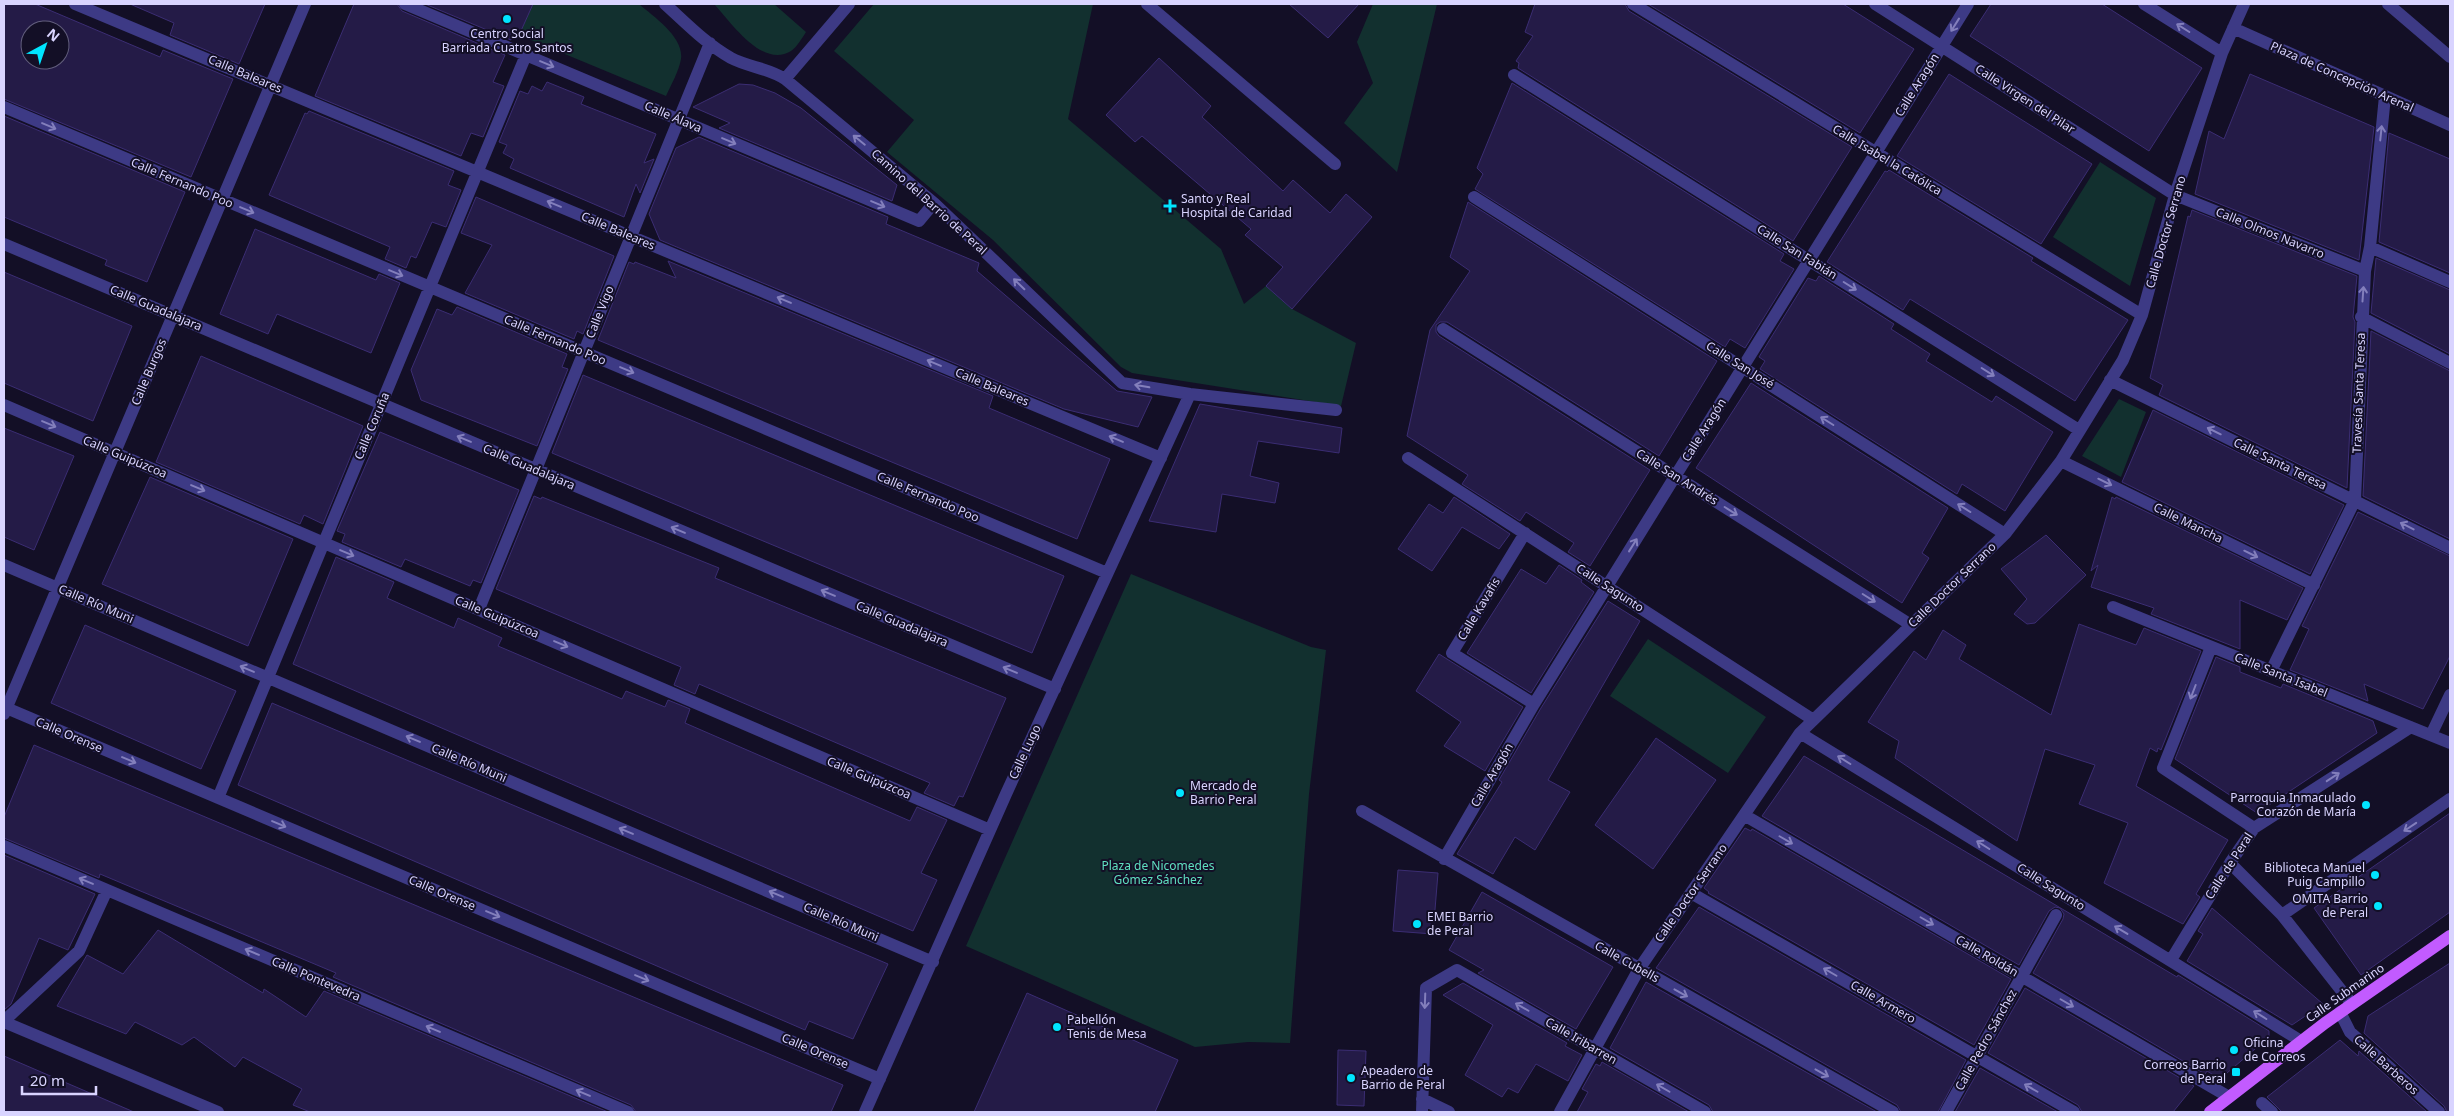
<svg xmlns="http://www.w3.org/2000/svg" width="2454" height="1116" font-family="'Noto Sans',sans-serif">
<style>
.green{fill:#12302f}
.building{fill:#241b47;stroke:#3b2d73;fill-rule:evenodd}
.lines{fill:none;stroke-linecap:round;stroke-linejoin:round}
.minor{stroke:#3d3a85;stroke-width:12}
.major{stroke:#c25bff;stroke-width:12}
.oneway{stroke:#837fbc}
.poi-dot{fill:#00e5ff;stroke:#130f26;stroke-width:2}
.labels{text-anchor:middle;stroke-width:4;stroke-linejoin:round;paint-order:stroke}
.poi-label{font-size:12px;fill:#d9d4ff;stroke:#130f26;text-anchor:start}
.street-label{font-size:12px;fill:#d9d4ff;stroke:#130f26}
.park-label{font-size:12px;fill:#5fe0c0;stroke:#130f26}
</style>
<rect width="100%" height="100%" fill="#130f26"/>
<!-- green -->
<path class="green" d="M533 4H639C654 17 684 37 681 59 679 71 671 85 666 96L519 35Z
M714 4H774L806 32C802 38 797 47 791 51 762 69 731 22 714 4Z
M874 4H1093L1068 119 1221 249 1244 304 1266 286 1292 309 1356 343 1341 406 1132 373 1121 367 993 240 887 152 914 120 834 51Z
M1373 4H1437L1397 172 1344 123 1373 83 1357 42Z
M2100 162 2156 198 2130 286 2053 237Z
M2119 399 2146 412 2121 477 2082 456Z
M1131 574 1311 647 1326 650 1309 794 1290 1043 1248 1042 1195 1047 966 946Z
M1648 639 1766 717 1728 773 1610 696Z"/>
<!-- building -->
<path class="building" d="M4 4H35L160 57 163 50 233 79 191 177 4 99ZM30 30H60V60H30Z
M130 4H265L239 64 170 35 174 23Z
M354 4H397L402 11 505 55 493 82 504 86 483 137 471 133 461 156 315 96Z
M425 4H533L520 33 515 31 511 40Z
M1289 4H1359L1328 38Z
M1535 4H1625L1629 11 1852 147 1793 241 1518 68 1519 63 1516 61 1533 36 1525 32Z
M1648 4H1843L1914 49 1860 133Z
M1991 4H2102L2202 68 2149 151 1970 36Z
M1159 58 1211 106 1202 117 1283 191 1293 180 1330 213 1346 194 1372 217 1292 309 1266 286 1283 267 1245 235 1251 229 1142 136 1135 142 1106 115Z
M1949 74 2092 164 2041 244 1897 156Z
M2250 74 2374 127 2359 260 2195 194 2209 131 2224 139Z
M547 82 584 97 581 104 656 134 644 163 654 159 640 193 636 184 624 217 510 168 514 159 503 153 507 145 499 142 520 91 528 94 532 86 542 91Z
M1512 83 1784 254 1780 261 1794 269 1745 348 1730 339 1725 347 1475 189 1483 174 1477 168Z
M739 84 753 85 775 93 801 108 897 185 892 201 719 128 730 123 693 107Z
M309 111 454 171 448 185 461 190 446 227 432 222 416 258 411 256 406 268 385 259 390 247 269 195 305 113 307 114Z
M4 116 185 192 147 282 105 265 107 260 4 217Z
M2389 133 2450 159V273L2379 242Z
M699 137 888 217 886 224 979 263 977 271 1117 391 1152 397 1138 427 1064 409 660 240 649 214 676 148Z
M1889 170 2033 258 2031 261 2128 320 2075 401 1910 299 1903 310 1827 262 1885 171 1887 172Z
M476 197 614 256 583 334 577 331 574 339 465 293 492 245 461 233Z
M1468 202 1717 361 1659 456 1447 322H1440L1436 325V332L1439 336 1650 470 1590 566 1568 552 1574 543 1526 512 1520 521 1462 484 1468 475 1407 436 1430 330 1470 271 1450 257Z
M2192 210 2357 276 2353 317 2355 322 2347 488 2159 395 2163 385 2150 378 2188 216 2190 217Z
M255 229 376 280 379 274 400 283 371 353 277 314 268 334 220 314Z
M2376 258 2450 290V354L2371 313Z
M668 261 993 396 989 408 1110 459 1077 539 598 340 629 262 634 264 635 262 676 278Z
M4 272 132 326 93 421 4 383Z
M1819 276 1894 324 1891 329 1930 354 1926 361 1992 402 1996 396 2053 432 2005 511 1962 484 1957 494 1760 369 1765 361 1759 357 1808 278 1816 281Z
M457 307 567 354 562 367 568 369 537 446 421 400 411 370 437 309 452 315Z
M2371 331 2450 371V539L2363 496Z
M201 356 363 426 323 524 304 515 300 524 156 462Z
M583 375 1064 576 1032 653 552 453Z
M1751 383 1948 508 1922 553 1929 558 1902 603 1696 468Z
M1200 404 1342 428 1339 453 1258 441 1250 476 1279 483 1275 503 1222 494 1216 532 1149 521Z
M2153 410 2344 505 2310 574 2122 482Z
M4 428 74 456 34 550 4 537Z
M380 432 519 490 481 583 473 580 470 586 405 559 401 567 342 542 345 534 337 531Z
M150 477 293 539 248 646 102 584Z
M534 496 541 499 542 497 719 568 715 578 1006 698 963 797 959 796 954 806 924 793 930 783 699 684 695 694 674 685 681 667 496 589Z
M1454 497 1510 534 1499 549 1462 527 1432 571 1398 549 1429 504 1443 513Z
M2112 497 2115 499 2116 497 2303 588 2287 620 2240 600V649L2151 614 2154 608 2091 587 2098 565 2091 571Z
M2358 512 2450 556V656L2423 709 2364 684 2368 701 2290 670 2309 629 2302 626Z
M2046 535 2086 575 2035 623 2027 624 2014 614 2027 599 2001 569Z
M336 557 394 582 387 598 454 628 458 618 502 638 498 646 622 699 626 691 665 707 668 700 690 709 685 723 910 821 917 807 947 820 921 873 937 880 913 931 293 664Z
M1559 565 1582 580 1581 582 1594 592 1531 693 1467 653 1521 569 1546 584Z
M1608 601 1640 621 1548 780 1570 792 1535 850 1515 837 1493 874 1457 854 1502 782 1499 780 1541 708Z
M2079 624 2136 645 2144 628 2201 651 2161 750 2158 748 2157 752 2150 748 2136 786 2228 840 2196 894 2200 897 2183 924 2104 883 2128 823 2079 804 2095 765 2045 749 2017 841 1895 758 1899 741 1868 722 1914 651 1926 660 1943 630 1966 645 1959 659 2051 715Z
M85 625 236 691 201 769 51 703Z
M1439 654 1523 707 1485 771 1444 746 1461 722 1416 691Z
M2216 657 2240 667V672L2281 688 2283 684 2373 721 2377 733 2257 813 2175 759Z
M272 703 888 964 853 1039 809 1021 805 1030 238 785Z
M1656 738 1716 780 1653 869 1595 825Z
M34 745 781 1059 843 1085 831 1112H636L631 1105 333 977 336 973 100 874 99 878 4 838V817Z
M1804 756 2177 977 2178 975 2269 1031V1037L2220 1079 2207 1071 2205 1074 2033 973 2063 919 2064 914 2060 908 2055 907 2049 911 2019 965 1762 816Z
M2450 813V912L2361 975 2314 908Z
M1745 828 1751 831 1752 829 2011 979 1974 1045 1708 893 1709 892 1704 888Z
M4 855 95 894 68 950 39 938 11 1004 4 1010Z
M1398 870 1438 873 1433 934 1393 931Z
M1482 892 1613 967 1576 1029 1478 973 1484 970 1449 950Z
M1699 907 1966 1060 1938 1112H1901L1897 1105 1656 968Z
M2212 908 2323 1004 2292 1025 2187 961 2203 934 2198 931Z
M158 930 263 993 264 989 306 1017 324 991 608 1112H310L293 1105 302 1089 243 1057 235 1067 194 1037 182 1045 135 1022 126 1034 57 1006 87 955 123 974Z
M2450 963V1112H2447L2444 1106 2364 1033 2368 1016Z
M1646 982 1877 1112H1713L1709 1105 1610 1048Z
M1463 983 1567 1043 1565 1046 1582 1055 1568 1081 1536 1064 1518 1093 1508 1088 1502 1097 1465 1075 1493 1025 1443 995Z
M2025 988 2194 1086 2173 1112H2082L2078 1105 1988 1053Z
M1027 993 1178 1060 1155 1112H974Z
M2340 1040 2358 1056 2359 1051 2427 1112H2282L2267 1097Z
M1338 1050 1366 1051 1364 1106 1337 1105Z
M4 1056 134 1112H4Z
M1602 1062 1689 1112H1577L1588 1092 1582 1089 1596 1064 1600 1066Z
M1980 1068 2058 1112H1955Z"/>
<g class="lines">
<!-- minor -->
<path class="minor" d="M75 4 1161 458
M405 4 919 221 934 203
M665 4C686 23 706 44 731 58 748 67 768 68 785 79L934 203 1122 383 1190 394 1336 410
M1147 4 1335 164
M1633 4 2142 315
M1875 4 2175 195 2365 271
M2144 4 2222 53
M2388 4 2450 57
M2233 28 2450 125
M1514 75 2079 430
M785 79 849 4
M4 107 1107 573
M1474 197 2005 534
M4 244 1055 689
M2370 247 2450 282
M2361 317 2450 363
M1443 329 1911 625
M2110 380 2450 548
M4 405 990 830
M1408 458 1812 719
M2061 461 2314 585
M1525 533 1452 653 1534 704
M4 565 933 962
M2113 607 2450 743
M479 609 710 43
M2211 647 2163 768 2254 828
M2271 671 2355 500 2365 271 2370 247 2385 96
M4 707 880 1079
M4 714 305 4
M1800 733 2301 1041
M2431 735 2450 695
M218 798 526 55
M1362 811 1893 1112
M1744 815 2229 1097
M4 846 628 1112
M1444 859 1534 704 1968 4
M2230 863 2282 915 2352 1004
M1691 893 2074 1112
M2282 915 2450 799
M2171 960 2230 863 2254 828 2411 727
M2340 1012 2350 1032 2439 1112
M4 1021 79 951 107 890
M4 1022 218 1112
M1422 1099 1449 1112
M2262 1103 2272 1112
M865 1112 1006 794 1190 394
M1422 1112 1426 988 1457 970 1705 1112
M1560 1112 1639 969 1800 733 2005 534 2061 461 2123 360 2142 315 2175 195 2222 53 2244 4
M1946 1112 2056 915"/>
<!-- major -->
<path class="major" d="M2210 1112 2325 1023 2450 936"/>
</g>
<!-- one-way arrows -->
<defs><path id="oneway-shaft" d="M-6 0H5M1.5-3L5.5 0L1.5 3" fill="none" stroke-width="1.6" stroke-linecap="round" stroke-linejoin="round" transform="scale(1.25)"/></defs>
<g class="oneway">
<use href="#oneway-shaft" transform="translate(1955 25) rotate(122)"/>
<use href="#oneway-shaft" transform="translate(2183 28) rotate(-148)"/>
<use href="#oneway-shaft" transform="translate(547 64) rotate(23)"/>
<use href="#oneway-shaft" transform="translate(49 126) rotate(23)"/>
<use href="#oneway-shaft" transform="translate(2381 133) rotate(-84)"/>
<use href="#oneway-shaft" transform="translate(859 140) rotate(-141)"/>
<use href="#oneway-shaft" transform="translate(729 141) rotate(23)"/>
<use href="#oneway-shaft" transform="translate(554 204) rotate(-157)"/>
<use href="#oneway-shaft" transform="translate(878 204) rotate(23)"/>
<use href="#oneway-shaft" transform="translate(247 210) rotate(23)"/>
<use href="#oneway-shaft" transform="translate(396 273) rotate(23)"/>
<use href="#oneway-shaft" transform="translate(1019 284) rotate(-136)"/>
<use href="#oneway-shaft" transform="translate(1850 286) rotate(32)"/>
<use href="#oneway-shaft" transform="translate(2363 294) rotate(-86)"/>
<use href="#oneway-shaft" transform="translate(784 300) rotate(-157)"/>
<use href="#oneway-shaft" transform="translate(934 363) rotate(-157)"/>
<use href="#oneway-shaft" transform="translate(627 370) rotate(23)"/>
<use href="#oneway-shaft" transform="translate(1988 372) rotate(32)"/>
<use href="#oneway-shaft" transform="translate(1142 386) rotate(-170)"/>
<use href="#oneway-shaft" transform="translate(1827 421) rotate(-148)"/>
<use href="#oneway-shaft" transform="translate(49 424) rotate(23)"/>
<use href="#oneway-shaft" transform="translate(2214 431) rotate(-154)"/>
<use href="#oneway-shaft" transform="translate(464 439) rotate(-157)"/>
<use href="#oneway-shaft" transform="translate(1116 439) rotate(-157)"/>
<use href="#oneway-shaft" transform="translate(2105 482) rotate(26)"/>
<use href="#oneway-shaft" transform="translate(198 488) rotate(23)"/>
<use href="#oneway-shaft" transform="translate(1964 508) rotate(-148)"/>
<use href="#oneway-shaft" transform="translate(1731 511) rotate(32)"/>
<use href="#oneway-shaft" transform="translate(2407 526) rotate(-153)"/>
<use href="#oneway-shaft" transform="translate(678 530) rotate(-157)"/>
<use href="#oneway-shaft" transform="translate(1633 545) rotate(-58)"/>
<use href="#oneway-shaft" transform="translate(347 553) rotate(23)"/>
<use href="#oneway-shaft" transform="translate(2251 554) rotate(26)"/>
<use href="#oneway-shaft" transform="translate(828 593) rotate(-157)"/>
<use href="#oneway-shaft" transform="translate(1869 598) rotate(32)"/>
<use href="#oneway-shaft" transform="translate(561 644) rotate(23)"/>
<use href="#oneway-shaft" transform="translate(247 669) rotate(-157)"/>
<use href="#oneway-shaft" transform="translate(1010 670) rotate(-157)"/>
<use href="#oneway-shaft" transform="translate(2193 692) rotate(111)"/>
<use href="#oneway-shaft" transform="translate(413 739) rotate(-157)"/>
<use href="#oneway-shaft" transform="translate(129 760) rotate(23)"/>
<use href="#oneway-shaft" transform="translate(1844 760) rotate(-148)"/>
<use href="#oneway-shaft" transform="translate(2333 777) rotate(-33)"/>
<use href="#oneway-shaft" transform="translate(279 824) rotate(23)"/>
<use href="#oneway-shaft" transform="translate(2410 827) rotate(146)"/>
<use href="#oneway-shaft" transform="translate(626 831) rotate(-157)"/>
<use href="#oneway-shaft" transform="translate(1786 840) rotate(30)"/>
<use href="#oneway-shaft" transform="translate(1983 845) rotate(-148)"/>
<use href="#oneway-shaft" transform="translate(86 881) rotate(-157)"/>
<use href="#oneway-shaft" transform="translate(776 894) rotate(-157)"/>
<use href="#oneway-shaft" transform="translate(493 914) rotate(23)"/>
<use href="#oneway-shaft" transform="translate(1927 921) rotate(30)"/>
<use href="#oneway-shaft" transform="translate(2121 930) rotate(-149)"/>
<use href="#oneway-shaft" transform="translate(252 952) rotate(-157)"/>
<use href="#oneway-shaft" transform="translate(1830 972) rotate(-150)"/>
<use href="#oneway-shaft" transform="translate(642 978) rotate(23)"/>
<use href="#oneway-shaft" transform="translate(1681 993) rotate(29)"/>
<use href="#oneway-shaft" transform="translate(1425 1001) rotate(92)"/>
<use href="#oneway-shaft" transform="translate(2067 1003) rotate(30)"/>
<use href="#oneway-shaft" transform="translate(1522 1007) rotate(-150)"/>
<use href="#oneway-shaft" transform="translate(2260 1015) rotate(-148)"/>
<use href="#oneway-shaft" transform="translate(433 1029) rotate(-157)"/>
<use href="#oneway-shaft" transform="translate(1822 1073) rotate(29)"/>
<use href="#oneway-shaft" transform="translate(1663 1088) rotate(-150)"/>
<use href="#oneway-shaft" transform="translate(2031 1088) rotate(-150)"/>
<use href="#oneway-shaft" transform="translate(583 1093) rotate(-157)"/>
</g>
<!-- markers -->
<g class="poi-dot">
<circle cx="507" cy="19" r="5"/>
<path d="M1167.5 198.5h5v5h5v5h-5v5h-5v-5h-5v-5h5z"/>
<circle cx="1180" cy="793" r="5"/>
<circle cx="2366" cy="805" r="5"/>
<circle cx="2375" cy="875" r="5"/>
<circle cx="2378" cy="906" r="5"/>
<circle cx="1417" cy="924" r="5"/>
<circle cx="1057" cy="1027" r="5"/>
<circle cx="2234" cy="1050" r="5"/>
<rect x="2231" y="1067" width="10" height="10" rx="2.5"/>
<circle cx="1351" cy="1078" r="5"/>
</g>
<g class="labels">
<!-- poi labels -->
<g class="poi-label">
<text x="507" y="38" text-anchor="middle">Centro Social<tspan x="507" dy="14">Barriada Cuatro Santos</tspan></text>
<text x="1181" y="203">Santo y Real<tspan x="1181" dy="14">Hospital de Caridad</tspan></text>
<text x="1190" y="790">Mercado de<tspan x="1190" dy="14">Barrio Peral</tspan></text>
<text x="2356" y="802" text-anchor="end">Parroquia Inmaculado<tspan x="2356" dy="14">Corazón de María</tspan></text>
<text x="2365" y="872" text-anchor="end">Biblioteca Manuel<tspan x="2365" dy="14">Puig Campillo</tspan></text>
<text x="2368" y="903" text-anchor="end">OMITA Barrio<tspan x="2368" dy="14">de Peral</tspan></text>
<text x="1427" y="921">EMEI Barrio<tspan x="1427" dy="14">de Peral</tspan></text>
<text x="1067" y="1024">Pabellón<tspan x="1067" dy="14">Tenis de Mesa</tspan></text>
<text x="2244" y="1047">Oficina<tspan x="2244" dy="14">de Correos</tspan></text>
<text x="2226" y="1069" text-anchor="end">Correos Barrio<tspan x="2226" dy="14">de Peral</tspan></text>
<text x="1361" y="1075">Apeadero de<tspan x="1361" dy="14">Barrio de Peral</tspan></text>
</g>
<!-- street labels -->
<g class="street-label">
<text transform="translate(245 74) rotate(23)" y="4">Calle Baleares</text>
<text transform="translate(2342 77) rotate(24)" y="4">Plaza de Concepción Arenal</text>
<text transform="translate(1917 85) rotate(-58)" y="4">Calle Aragón</text>
<text transform="translate(2025 99) rotate(33)" y="4">Calle Virgen del Pilar</text>
<text transform="translate(673 117) rotate(23)" y="4">Calle Álava</text>
<text transform="translate(1887 160) rotate(31)" y="4">Calle Isabel la Católica</text>
<text transform="translate(182 183) rotate(23)" y="4">Calle Fernando Poo</text>
<text transform="translate(929 202) rotate(42)" y="4">Camino del Barrio de Peral</text>
<text transform="translate(618 231) rotate(23)" y="4">Calle Baleares</text>
<text transform="translate(2166 232) rotate(-74)" y="4">Calle Doctor Serrano</text>
<text transform="translate(2270 233) rotate(22)" y="4">Calle Olmos Navarro</text>
<text transform="translate(1797 252) rotate(32)" y="4">Calle San Fabián</text>
<text transform="translate(156 308) rotate(23)" y="4">Calle Guadalajara</text>
<text transform="translate(600 312) rotate(-68)" y="4">Calle Vigo</text>
<text transform="translate(555 340) rotate(23)" y="4">Calle Fernando Poo</text>
<text transform="translate(1740 365) rotate(32)" y="4">Calle San José</text>
<text transform="translate(149 372) rotate(-67)" y="4">Calle Burgos</text>
<text transform="translate(992 387) rotate(23)" y="4">Calle Baleares</text>
<text transform="translate(2359 393) rotate(-88)" y="4">Travesía Santa Teresa</text>
<text transform="translate(372 426) rotate(-67)" y="4">Calle Coruña</text>
<text transform="translate(1704 430) rotate(-58)" y="4">Calle Aragón</text>
<text transform="translate(125 457) rotate(23)" y="4">Calle Guipúzcoa</text>
<text transform="translate(2280 464) rotate(26)" y="4">Calle Santa Teresa</text>
<text transform="translate(529 467) rotate(23)" y="4">Calle Guadalajara</text>
<text transform="translate(1677 477) rotate(32)" y="4">Calle San Andrés</text>
<text transform="translate(928 497) rotate(23)" y="4">Calle Fernando Poo</text>
<text transform="translate(2188 523) rotate(26)" y="4">Calle Mancha</text>
<text transform="translate(1952 585) rotate(-44)" y="4">Calle Doctor Serrano</text>
<text transform="translate(1610 588) rotate(33)" y="4">Calle Sagunto</text>
<text transform="translate(96 604) rotate(23)" y="4">Calle Río Muni</text>
<text transform="translate(1479 609) rotate(-59)" y="4">Calle Kavafis</text>
<text transform="translate(497 617) rotate(23)" y="4">Calle Guipúzcoa</text>
<text transform="translate(902 624) rotate(23)" y="4">Calle Guadalajara</text>
<text transform="translate(2281 675) rotate(22)" y="4">Calle Santa Isabel</text>
<text transform="translate(69 735) rotate(23)" y="4">Calle Orense</text>
<text transform="translate(1025 752) rotate(-65)" y="4">Calle Lugo</text>
<text transform="translate(469 763) rotate(23)" y="4">Calle Río Muni</text>
<text transform="translate(1492 775) rotate(-60)" y="4">Calle Aragón</text>
<text transform="translate(869 778) rotate(23)" y="4">Calle Guipúzcoa</text>
<text transform="translate(2229 866) rotate(-57)" y="4">Calle de Peral</text>
<text transform="translate(2051 887) rotate(32)" y="4">Calle Sagunto</text>
<text transform="translate(442 893) rotate(23)" y="4">Calle Orense</text>
<text transform="translate(1691 893) rotate(-55)" y="4">Calle Doctor Serrano</text>
<text transform="translate(841 922) rotate(23)" y="4">Calle Río Muni</text>
<text transform="translate(1987 956) rotate(30)" y="4">Calle Roldán</text>
<text transform="translate(1627 962) rotate(29)" y="4">Calle Cubells</text>
<text transform="translate(316 979) rotate(23)" y="4">Calle Pontevedra</text>
<text transform="translate(2345 993) rotate(-35)" y="4">Calle Submarino</text>
<text transform="translate(1883 1002) rotate(30)" y="4">Calle Armero</text>
<text transform="translate(1986 1040) rotate(-61)" y="4">Calle Pedro Sánchez</text>
<text transform="translate(1581 1041) rotate(30)" y="4">Calle Iribarren</text>
<text transform="translate(815 1051) rotate(23)" y="4">Calle Orense</text>
<text transform="translate(2386 1065) rotate(42)" y="4">Calle Barberos</text>
</g>
<!-- park labels -->
<g class="park-label">
<text x="1158" y="870">Plaza de Nicomedes<tspan x="1158" dy="14">Gómez Sánchez</tspan></text>
</g>
</g>
<!-- border -->
<rect width="2454" height="1116" fill="none" stroke="#d9d4ff" stroke-width="10"/>
<!-- north arrow -->
<g transform="translate(45 45) rotate(40)"><circle r="24" fill="#130f26" stroke="#625e7d"/>
<path d="M0-4L9 19L0 12L-9 19Z" fill="#00e5ff"/>
<text y="-8" font-size="14" font-weight="bold" text-anchor="middle" fill="#d9d4ff">N</text>
</g>
<!-- scale -->
<path d="M22 1086v8h74v-8" fill="none" stroke="#d9d4ff" stroke-width="2.5"/>
<text x="30" y="1086" font-size="15" fill="#d9d4ff" stroke="#130f26" stroke-width="4" paint-order="stroke">20 m</text>
</svg>
